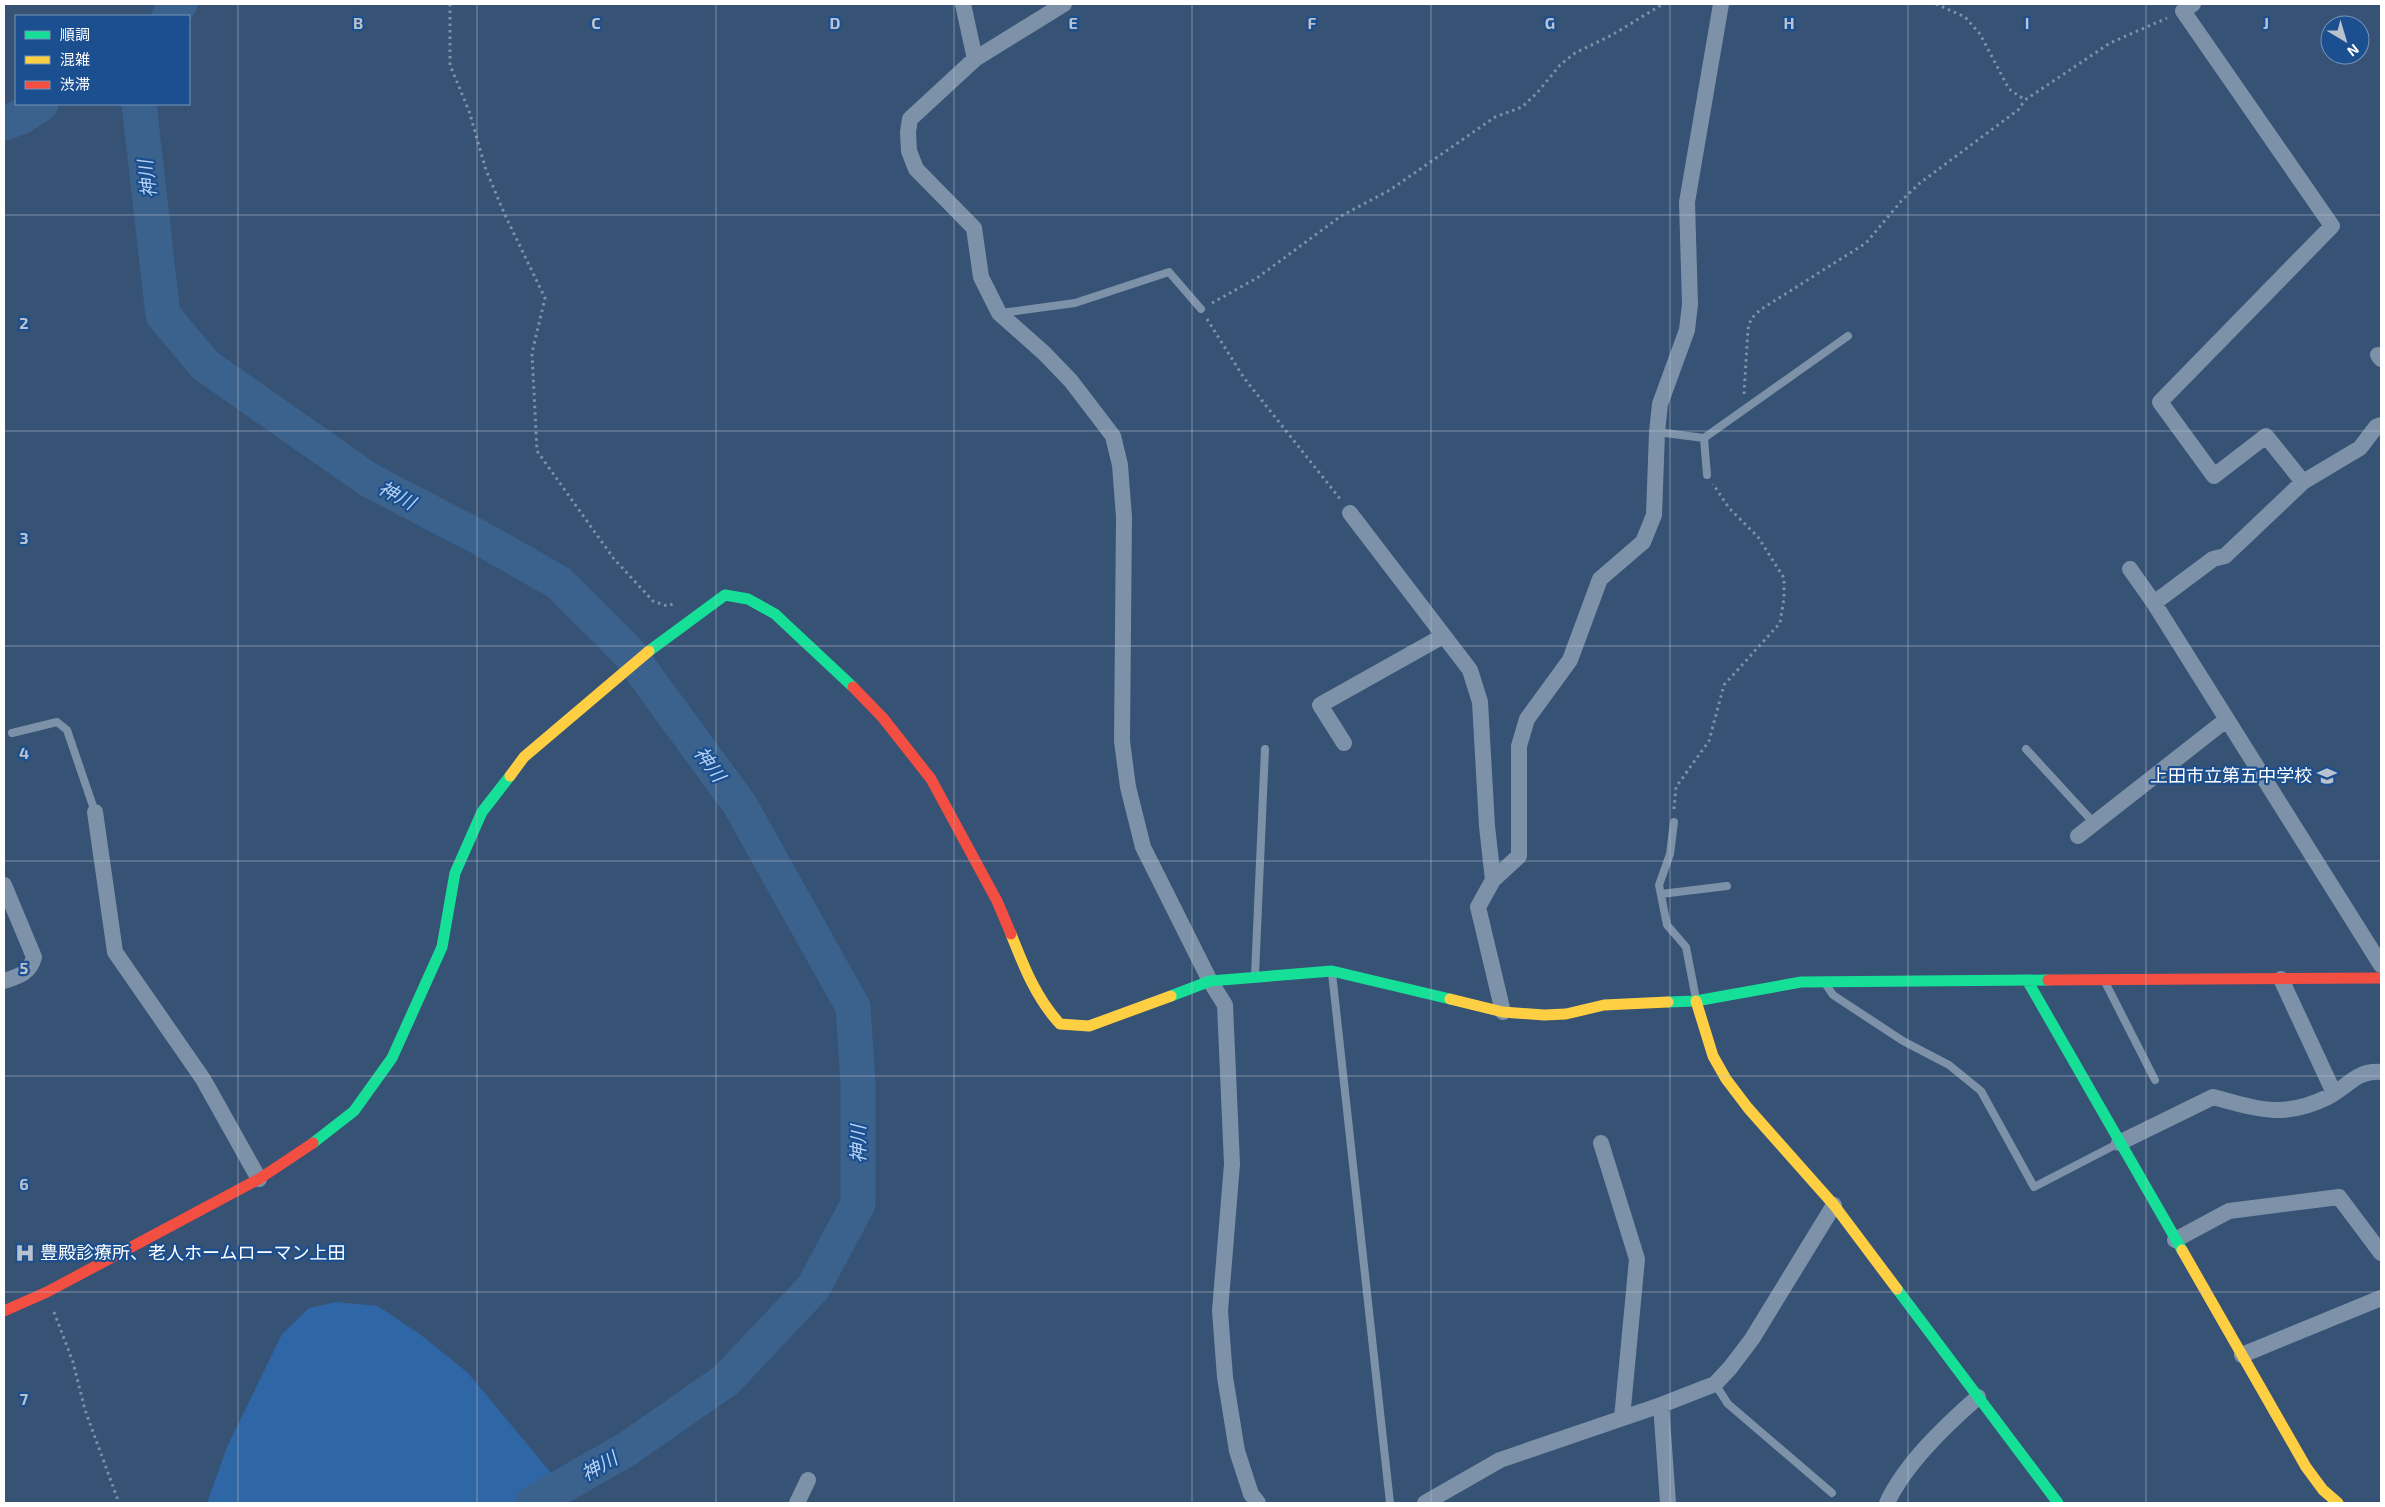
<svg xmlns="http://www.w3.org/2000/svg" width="2385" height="1507" font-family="'Exo 2','Noto Sans JP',sans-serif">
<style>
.green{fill:#2f66a5}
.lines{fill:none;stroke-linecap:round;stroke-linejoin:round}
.river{stroke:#3b618d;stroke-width:35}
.path{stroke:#7d92a8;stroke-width:3;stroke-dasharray:2.5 4;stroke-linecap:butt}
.lane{stroke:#7d92a8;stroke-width:8}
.street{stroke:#7d92a8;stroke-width:16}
.fast{stroke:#16e098;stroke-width:11}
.slow{stroke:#ffcf43;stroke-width:11}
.jam{stroke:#f24e42;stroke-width:11}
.grid{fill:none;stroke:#b9c2ce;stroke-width:1;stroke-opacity:0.55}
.labels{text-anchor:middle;stroke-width:4.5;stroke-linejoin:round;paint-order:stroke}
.poi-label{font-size:18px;fill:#fff;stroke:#1b4f8f;text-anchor:end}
.water-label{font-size:19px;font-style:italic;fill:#b5d3f5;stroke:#1b4f8f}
.grid-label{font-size:16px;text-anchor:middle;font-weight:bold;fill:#b9c2ce;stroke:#1b4f8f;stroke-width:4.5;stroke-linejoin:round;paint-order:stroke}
</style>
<rect width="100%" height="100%" fill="#365274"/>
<!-- green -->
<path class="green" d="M336 1302 378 1306 421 1335 468 1373 552 1474 569 1503H207L227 1447 282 1334 309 1308Z"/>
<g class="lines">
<!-- river -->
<path class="river" d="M169 16 180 4
M139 104 163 315 205 365 369 480 484 540 559 583 628 652 740 805 853 1007 858 1083V1204L813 1288 726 1380 627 1449 533 1503
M4 123 21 117 41 104"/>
<!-- path -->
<path class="path" d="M450 4V65L469 111 486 170 505 215 545 298 532 353 537 451 614 559 653 601 667 606 676 603
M1936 4 1965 17 1980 34 2009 89 2025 100 2110 43 2167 18
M1212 303 1257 278 1341 216 1390 190 1495 117 1522 107 1537 93 1560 65 1575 53 1612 35 1663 4
M1207 319 1244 378 1341 500
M1744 394 1748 329 1751 319 1760 310 1866 243 1903 199 1920 183 2018 110 2025 100
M1674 809 1676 787 1709 741 1724 685 1780 623 1784 598V578L1758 537 1729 508 1713 484
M54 1312 73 1362 85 1410 119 1503"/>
<!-- lane -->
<path class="lane" d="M1001 313 1075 303 1169 272 1201 309
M1657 432 1704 438 1707 475
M1704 438 1848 336
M12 733 57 722 67 730 95 812
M2026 749 2094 823
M1674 822 1670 854 1659 885 1667 925 1686 947 1696 999
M1661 894 1727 886
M1332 973 1390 1503
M1255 975 1265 749
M2105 982 2155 1080
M1827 986 1833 995 1903 1041 1949 1065 1981 1091 2034 1187 2117 1144
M1715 1384 1728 1404 1832 1493"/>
<!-- street -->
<path class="street" d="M963 4 975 59 910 119 908 132 909 151 916 169 974 228 981 277 999 313 1044 353 1071 381 1113 436 1120 465 1124 517 1122 741 1128 787 1143 847 1210 981 1225 1005 1232 1164 1220 1311 1225 1377 1237 1451 1251 1494 1258 1503
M2193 4 2183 11 2332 226 2160 402 2214 476 2266 436 2303 482
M975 59 1064 4
M2378 355 2381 359
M1350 513 1470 670 1480 702 1487 826 1493 880
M2130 569 2154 603 2381 965
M2154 603 2213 559 2225 556 2303 482 2360 448 2376 427 2381 425
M1344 743 1320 705 1443 636
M95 812 115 952 203 1079 259 1179
M2078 836 2226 720
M4 885 34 957C30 973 19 976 4 981
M2281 979 2334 1093
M1503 1012 1478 907 1493 880 1519 856V746L1527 719 1570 660 1600 579 1643 542 1654 515 1657 432 1660 404 1687 330 1690 304 1687 202 1721 4
M1601 1143 1637 1259 1622 1418
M2119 1143 2213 1097C2258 1109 2283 1119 2328 1097 2349 1086 2356 1070 2381 1072
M2175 1240 2229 1211 2339 1197 2381 1253
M2242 1355 2381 1298
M1661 1405 1668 1503
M797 1503 808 1480
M1425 1503 1500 1460 1661 1405 1715 1384 1730 1368 1752 1339 1834 1205
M1887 1503C1905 1464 1945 1426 1978 1397"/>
<!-- fast -->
<path class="fast" d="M649 651 725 595 748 599 775 614 853 687
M2027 980 2182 1250
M1171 996 1210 981 1332 971 1450 999
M1668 1002 1696 1001 1801 982 2048 980
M313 1143 354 1111 392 1058 442 947 455 873 482 812 510 776
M1897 1289 2058 1503"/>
<!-- slow -->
<path class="slow" d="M510 776 524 757 649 651
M1011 934C1024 967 1036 998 1060 1024L1089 1026 1171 996
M1450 999 1503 1012 1544 1015 1566 1014 1604 1005 1668 1002
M1696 1001 1713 1056 1726 1079 1748 1108 1834 1205 1897 1289
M2182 1250 2306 1467 2323 1490 2338 1503"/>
<!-- jam -->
<path class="jam" d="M853 687 883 718 931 779 997 901 1011 934
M2048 980 2381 978
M4 1311 47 1292 259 1179 313 1143"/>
</g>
<!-- grid -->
<path class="grid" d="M238 4V1503M477 4V1503M716 4V1503M954 4V1503M1192 4V1503M1431 4V1503M1670 4V1503M1908 4V1503M2146 4V1503M4 215H2381M4 431H2381M4 646H2381M4 861H2381M4 1076H2381M4 1292H2381"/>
<!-- icons -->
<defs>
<symbol id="school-bare" viewBox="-9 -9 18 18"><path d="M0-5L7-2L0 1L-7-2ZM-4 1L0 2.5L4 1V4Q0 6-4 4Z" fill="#b9c2ce" stroke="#1b4f8f" stroke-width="2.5" paint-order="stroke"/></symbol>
<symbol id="hospital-bare" viewBox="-9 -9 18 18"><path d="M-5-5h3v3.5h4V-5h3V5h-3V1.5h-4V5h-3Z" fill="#b9c2ce" stroke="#1b4f8f" stroke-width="2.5" paint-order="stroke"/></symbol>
</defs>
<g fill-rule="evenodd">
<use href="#school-bare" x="2313" y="762" width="28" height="28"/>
<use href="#hospital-bare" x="11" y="1239" width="28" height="28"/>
</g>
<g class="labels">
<!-- poi labels -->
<g class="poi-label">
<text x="2312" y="782">上田市立第五中学校</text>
<text x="40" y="1259" text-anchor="start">豊殿診療所、老人ホームローマン上田</text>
</g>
<!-- water labels -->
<g class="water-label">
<text transform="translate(147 179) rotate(-97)" y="7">神川</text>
<text transform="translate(397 495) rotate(28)" y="7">神川</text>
<text transform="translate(710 764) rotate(54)" y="7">神川</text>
<text transform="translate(858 1144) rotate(-90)" y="7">神川</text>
<text transform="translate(599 1466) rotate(-30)" y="7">神川</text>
</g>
</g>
<g class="grid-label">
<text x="358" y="29">B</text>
<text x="596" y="29">C</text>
<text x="835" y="29">D</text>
<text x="1073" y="29">E</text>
<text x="1312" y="29">F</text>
<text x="1550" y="29">G</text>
<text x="1789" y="29">H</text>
<text x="2027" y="29">I</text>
<text x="2266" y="29">J</text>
<text x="24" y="329">2</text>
<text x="24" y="544">3</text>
<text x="24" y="759">4</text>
<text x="24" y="974">5</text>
<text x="24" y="1190">6</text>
<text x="24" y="1405">7</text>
</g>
<!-- border -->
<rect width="2385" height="1507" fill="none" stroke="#ffffff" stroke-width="10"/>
<!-- legend -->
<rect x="15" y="15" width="175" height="90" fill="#1b4f8f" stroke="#7695bc"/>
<rect x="25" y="31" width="25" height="8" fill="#16e098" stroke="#7695bc"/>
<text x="60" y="40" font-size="15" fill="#ffffff">順調</text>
<rect x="25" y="56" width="25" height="8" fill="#ffcf43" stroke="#7695bc"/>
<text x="60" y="65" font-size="15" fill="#ffffff">混雑</text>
<rect x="25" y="81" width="25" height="8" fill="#f24e42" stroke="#7695bc"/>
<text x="60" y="90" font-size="15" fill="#ffffff">渋滞</text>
<!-- north arrow -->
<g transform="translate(2345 40) rotate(142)"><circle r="24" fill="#1b4f8f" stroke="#7695bc"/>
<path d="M0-4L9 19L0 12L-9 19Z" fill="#b9c2ce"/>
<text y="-8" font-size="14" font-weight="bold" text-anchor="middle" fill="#ffffff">N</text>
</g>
</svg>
